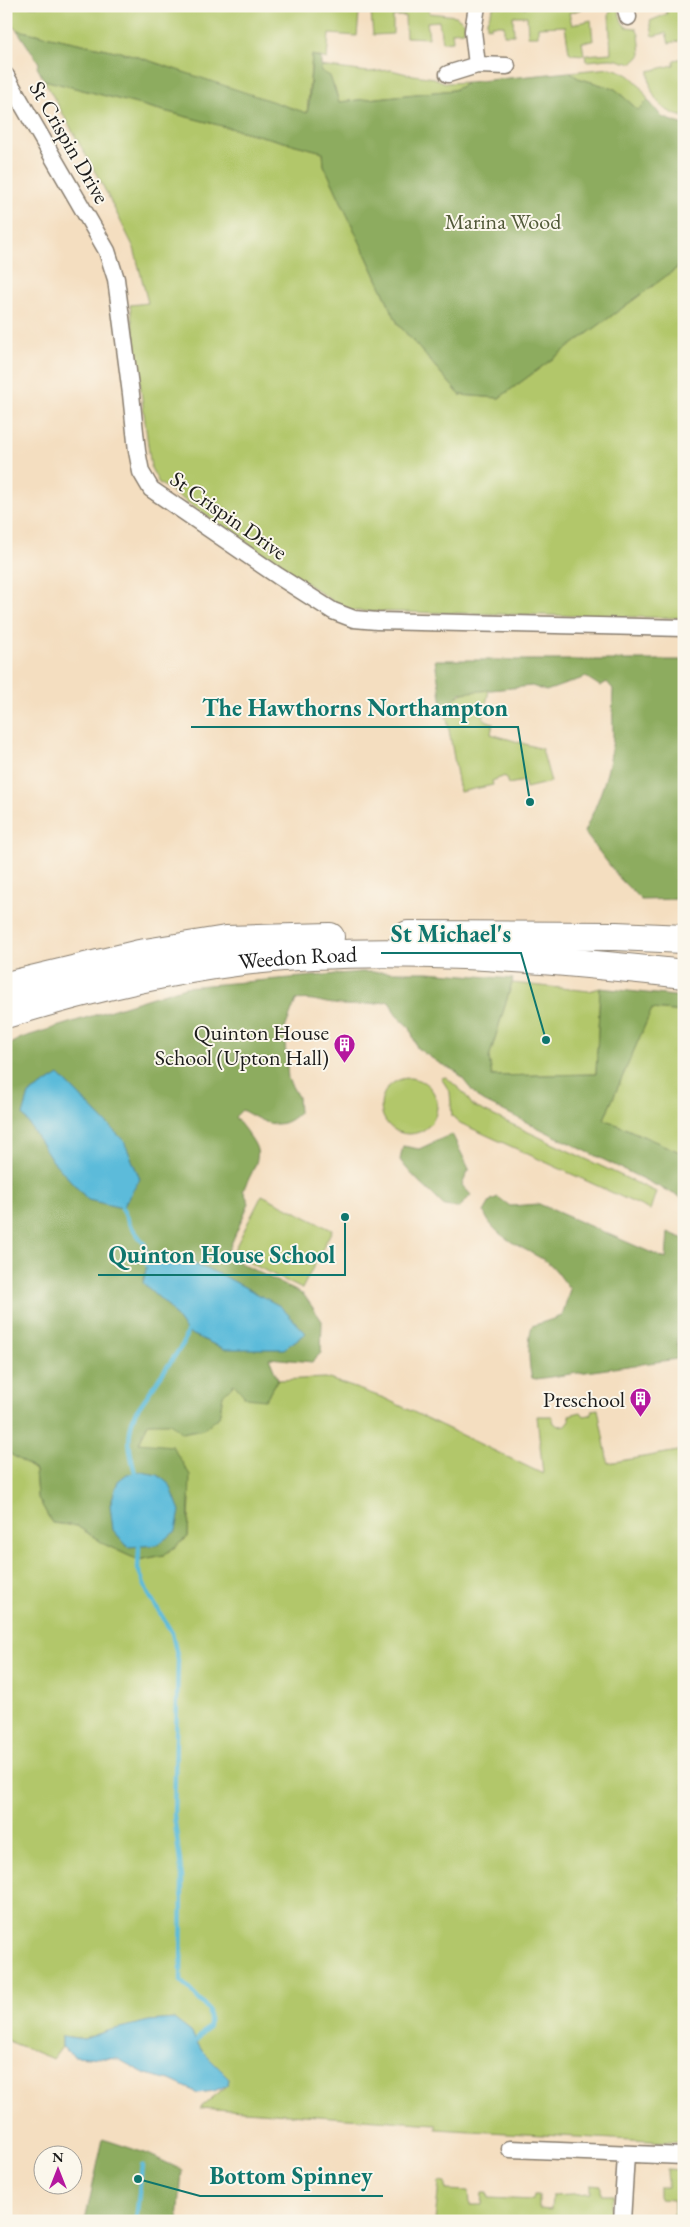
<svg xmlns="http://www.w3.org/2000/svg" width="690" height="2227" font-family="'EB Garamond',serif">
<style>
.green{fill:#b2c76b;stroke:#677244}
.forest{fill:#8dac5f;stroke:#54643e}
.water{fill:#5cbbda;stroke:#3c6c7b}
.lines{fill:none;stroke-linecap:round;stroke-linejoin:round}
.stream{stroke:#5cbbda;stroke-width:4.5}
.minor-casing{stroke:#887d6e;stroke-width:19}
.trunk-casing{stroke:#887d6e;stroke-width:30}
.minor{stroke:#fff;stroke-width:16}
.trunk{stroke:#fff;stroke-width:28}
.labels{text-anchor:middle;stroke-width:4;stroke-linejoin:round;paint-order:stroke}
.street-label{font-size:22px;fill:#1c1c1c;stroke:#fbf7ec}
.park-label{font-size:22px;fill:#505838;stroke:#fbf7ec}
.poi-label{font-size:22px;fill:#1c1c1c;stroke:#fbf7ec;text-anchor:end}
.leader{fill:none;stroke:#0f766e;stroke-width:2}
.callout-dot{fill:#0f766e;stroke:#fbf7ec;stroke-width:2}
.callout-label{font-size:24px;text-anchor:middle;font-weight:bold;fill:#0f766e;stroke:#fbf7ec;stroke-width:4;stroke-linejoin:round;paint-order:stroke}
</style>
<rect width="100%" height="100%" fill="#fbf7ec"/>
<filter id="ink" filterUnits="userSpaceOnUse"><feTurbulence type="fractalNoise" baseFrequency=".02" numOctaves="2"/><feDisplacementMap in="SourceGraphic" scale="10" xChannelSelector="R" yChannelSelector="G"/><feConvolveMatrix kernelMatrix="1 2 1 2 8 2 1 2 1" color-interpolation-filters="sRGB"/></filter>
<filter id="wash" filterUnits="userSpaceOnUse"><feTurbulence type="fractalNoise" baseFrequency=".0096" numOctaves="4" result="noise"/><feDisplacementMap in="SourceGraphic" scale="20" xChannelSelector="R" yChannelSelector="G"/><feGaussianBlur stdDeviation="1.12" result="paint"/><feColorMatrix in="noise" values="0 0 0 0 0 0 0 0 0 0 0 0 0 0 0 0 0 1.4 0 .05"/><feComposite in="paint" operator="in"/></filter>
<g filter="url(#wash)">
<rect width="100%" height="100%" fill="#f4dec0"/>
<!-- green -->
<path class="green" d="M6 6H361V9L368 8V6H447L443 8 430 7 429 13 456 16 465 23 464 31 452 32 453 41 442 42 439 21 427 22 429 38 406 37 405 16H393V34L373 35 371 13H359L357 36 329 34 327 59 312 55 307 114 129 54 17 30 6 21Z
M494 6 526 8 527 6H566L567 10 580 6 582 9 569 13 572 25 591 20 593 41 582 42 584 55 572 54 569 52 565 26 538 27V36H528L527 16H513L514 35H504V25H491V28L487 27V20Z
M613 6H617L622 22 626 27 636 28 639 35 641 54C631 70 624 59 610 59 602 59 594 61 586 61L585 55 611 53 609 14Z
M665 6H684V40L669 43 666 33 653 36 650 21 667 14Z
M684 58V117C660 112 648 94 649 71L674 65V60Z
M320 66 368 72 391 70 407 74 434 78 446 83 469 82 454 90 339 102 335 88 321 71Z
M610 68C630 72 639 82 648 100L638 110 615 89 578 78 569 72Z
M44 80 323 152 324 165 398 324 460 395 499 398 684 263V618L351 611 340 606 159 483 151 468 130 305 148 303 134 248 103 186Z
M477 690H489L483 719 493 723 491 734 542 749 551 782 526 788 524 781 508 784 505 776 492 781 493 785 460 792 446 713C453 696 460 693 477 690Z
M512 983 589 991 600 988 596 1074 492 1076 489 1058Z
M652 1009 684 1012V1154L604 1119Z
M446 1077 464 1093 473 1106 656 1192 650 1210 460 1123 452 1116 450 1092 441 1078Z
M381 1106a28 28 0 1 1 56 0a28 28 0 1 1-56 0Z
M262 1195 332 1230 302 1289 232 1254Z
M326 1378 384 1398 543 1474 537 1416H552L554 1423 558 1426 566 1425 570 1420 569 1415 581 1412 584 1416 590 1415 592 1410 598 1409 608 1463 684 1450V2143L436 2129V2124L200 2108 228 2085 229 2078 202 2051 191 2032 107 2031 84 2039 62 2036V2047L53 2059 6 2040V1451L35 1470 37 1496 52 1523 77 1526 106 1545 138 1560 164 1555 188 1537 190 1499 139 1443 148 1423 219 1417 223 1395 234 1383 265 1400 278 1380Z
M667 2169 681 2170 684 2173V2221H674V2200L659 2199V2187H668Z
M439 2182 446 2183V2190L469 2191 470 2205H482L483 2193H488L489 2198 533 2200 534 2195H539V2209L551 2210 552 2195 591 2193V2184L601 2185V2195H614L611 2205V2221H435Z"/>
<!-- forest -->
<path class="forest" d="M17 30 129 54 307 113 309 103 312 55 321 58V71L330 76 339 102 454 90 469 82 569 72 578 78 615 89 638 110 648 100 662 117 684 125V263L499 398 460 395 398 324 324 165 323 152 44 80 37 67 39 63Z
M435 660H684V899L641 900 621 880 584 832C599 801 611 770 613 736 613 720 612 705 613 689L607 682 600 686 586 677 546 691 532 686 460 693 449 705 442 704Z
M361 972H428L513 979 489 1058 492 1076 596 1074 600 988 684 997V1012L652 1009 604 1119 684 1154V1199L479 1099 457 1072 439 1063 417 1048 410 1028 396 1015 389 1001C372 1004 351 1007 334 1004 317 1002 315 998 296 1000L284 1031 288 1079 298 1097 299 1113C278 1133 264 1122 242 1110L235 1117C263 1153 264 1150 243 1190L249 1203 226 1256 304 1295 322 1321 321 1353 312 1362 269 1358 278 1380 265 1400 246 1398 234 1384 223 1395 219 1417 203 1429 182 1433 170 1423H148L139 1443 172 1446 190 1475 188 1537 164 1555 138 1560 106 1545 77 1526 52 1523 37 1496 35 1470 6 1451V1047L21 1038 185 987Z
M452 1134 469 1169 462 1185 471 1195 459 1208 444 1206C429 1190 412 1177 400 1160L403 1146 419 1149Z
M498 1197 510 1206 539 1204 666 1259 668 1232 684 1239V1317H679L677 1359 536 1379 532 1378C528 1366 528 1339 532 1326L562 1316 570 1289C563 1281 556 1268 547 1262 526 1248 493 1238 484 1212L491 1200Z
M103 2139 148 2154 182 2170 178 2221H85Z"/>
<!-- water -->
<path class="water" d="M59 1075 124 1141 140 1179 122 1208 88 1200 52 1160 23 1115 29 1094Z
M164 1257 186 1261 222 1275 280 1306 306 1333 284 1349H224L187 1332 167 1305 143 1283 147 1265Z
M141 1472 158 1475 170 1485 180 1511 176 1531 157 1545 128 1547 113 1530 110 1505 118 1481 127 1474Z
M174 2019 191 2032 202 2051 229 2078 228 2085 214 2091 198 2093 171 2080 146 2074 118 2059 74 2056 62 2047V2036L84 2039 107 2031 149 2021Z"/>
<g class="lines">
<!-- stream -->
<path class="stream" d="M122 1208 130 1225 145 1245 147 1265
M135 1473C129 1450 126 1436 135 1413L183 1344 187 1332
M139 1547 138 1569 148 1593 172 1633 178 1660 174 1815 182 1878 181 1981 209 2010V2026L196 2041
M136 2221 142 2165"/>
</g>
</g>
<g filter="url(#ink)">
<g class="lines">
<defs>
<path id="minor" d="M625 6 628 17
M477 65 473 31 477 6
M448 74 477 65 507 66
M6 76 107 251 116 279 131 394 137 451 141 472 151 489 278 576 333 611 354 619 377 621 684 628
M510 2149 684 2156
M622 2221 626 2155"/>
<g id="trunk">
<path d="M408 935 616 936 684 939"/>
<path d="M6 986 139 954 226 940 330 937"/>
<path id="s1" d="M6 1014C80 991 165 971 242 961 388 944 538 958 684 974"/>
</g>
</defs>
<!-- minor casing -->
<use href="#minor" class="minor-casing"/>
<!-- trunk casing -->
<use href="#trunk" class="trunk-casing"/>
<!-- minor -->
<use href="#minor" class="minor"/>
<!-- trunk -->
<use href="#trunk" class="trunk"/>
</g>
</g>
<!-- icons -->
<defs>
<symbol id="building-pin" viewBox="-11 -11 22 30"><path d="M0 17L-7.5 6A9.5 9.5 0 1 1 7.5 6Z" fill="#b5179e" stroke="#fbf7ec"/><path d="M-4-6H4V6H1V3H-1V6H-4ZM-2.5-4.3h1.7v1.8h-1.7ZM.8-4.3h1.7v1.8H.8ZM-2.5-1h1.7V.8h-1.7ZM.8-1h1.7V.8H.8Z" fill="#fff"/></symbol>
</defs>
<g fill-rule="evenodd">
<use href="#building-pin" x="332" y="1032" width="25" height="34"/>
<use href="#building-pin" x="628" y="1386" width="25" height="34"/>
</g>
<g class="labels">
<!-- street labels -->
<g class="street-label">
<text transform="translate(70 142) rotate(60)" y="8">St Crispin Drive</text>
<text transform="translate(229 515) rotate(35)" y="8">St Crispin Drive</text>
<text dy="8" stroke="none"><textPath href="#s1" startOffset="298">Weedon Road</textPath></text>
</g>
<!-- park labels -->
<g class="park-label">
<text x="503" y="229">Marina Wood</text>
</g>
<!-- poi labels -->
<g class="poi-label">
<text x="329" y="1040">Quinton House<tspan x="329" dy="25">School (Upton Hall)</tspan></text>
<text x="625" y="1407">Preschool</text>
</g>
</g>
<!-- callouts -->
<path class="leader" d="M530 802L518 727H191M546 1040L521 953H381M345 1217L345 1275H98M138 2179L200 2196H383"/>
<g class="callout-dot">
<circle cx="530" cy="802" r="5"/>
<circle cx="546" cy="1040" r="5"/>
<circle cx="345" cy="1217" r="5"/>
<circle cx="138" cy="2179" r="5"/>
</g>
<g class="callout-label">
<text x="355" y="716">The Hawthorns Northampton</text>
<text x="451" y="942">St Michael's</text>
<text x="222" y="1263">Quinton House School</text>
<text x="291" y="2184">Bottom Spinney</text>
</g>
<!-- margin -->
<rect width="690" height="2227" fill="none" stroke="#fbf7ec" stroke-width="25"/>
<!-- north arrow -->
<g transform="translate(58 2170)"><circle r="24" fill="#fbf7ec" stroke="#a29f99"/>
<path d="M0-4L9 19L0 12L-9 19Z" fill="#b5179e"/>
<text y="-8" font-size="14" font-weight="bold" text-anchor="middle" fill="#1c1c1c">N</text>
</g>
</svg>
